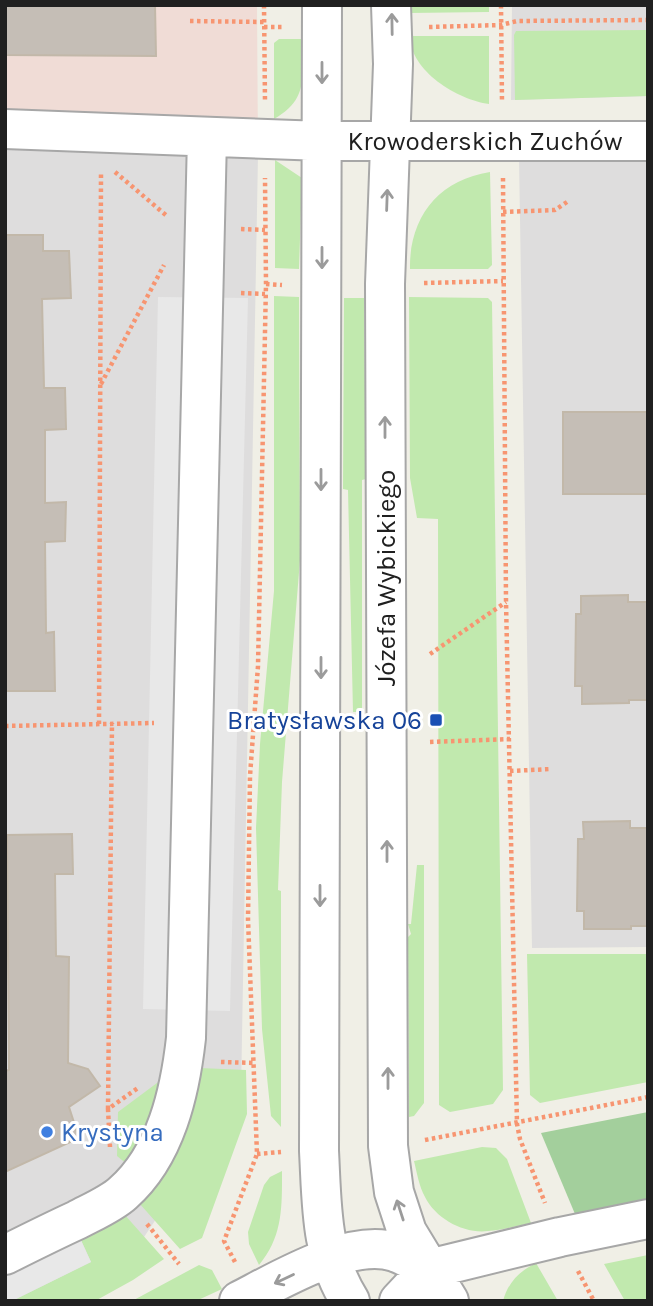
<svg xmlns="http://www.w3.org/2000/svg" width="653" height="1306" font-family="Karla,sans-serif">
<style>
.residential{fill:#dedddd}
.commercial{fill:#f0dcd6}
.grass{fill:#c1e9ae}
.forest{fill:#a3cf9c}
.parking{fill:#e8e8e8}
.building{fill:#c5beb6;stroke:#c2b8a9;stroke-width:2}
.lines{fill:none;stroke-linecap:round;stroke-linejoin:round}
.minor-casing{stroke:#a7a7a7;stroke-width:42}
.path{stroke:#f79571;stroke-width:4.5;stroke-dasharray:3.5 3.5;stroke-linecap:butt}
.minor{stroke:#fff;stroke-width:38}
.oneway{stroke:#9b9b9b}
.transit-dot{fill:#1a4fb4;stroke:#fff;stroke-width:2.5}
.shop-dot{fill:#3f7fe0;stroke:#fff;stroke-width:2.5}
.labels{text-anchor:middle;stroke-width:6;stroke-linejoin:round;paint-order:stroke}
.street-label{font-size:26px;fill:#202020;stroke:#fff}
.transit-label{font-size:26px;fill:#164399;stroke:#fff;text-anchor:end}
.shop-label{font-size:26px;fill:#366cbe;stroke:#fff;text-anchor:start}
</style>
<rect width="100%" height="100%" fill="#f0efe6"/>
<!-- residential -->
<path class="residential" d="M512 5H648V96L511 100Z
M5 147 258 155 241 1092 136 1249 32 1301H5Z
M648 157V947L532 948 519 158Z"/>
<!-- commercial -->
<path class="commercial" d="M5 5H257L258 155 5 147Z"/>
<!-- grass -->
<path class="grass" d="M409 5H489V12L409 13Z
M648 30V96L515 100 514 35 516 31Z
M410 36H489V104C458 100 410 71 410 36Z
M279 39H301C302 75 310 99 274 119V43Z
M275 160 302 178 299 269 275 268Z
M490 172 492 265 488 269H410C409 218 438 180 490 172Z
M274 296 299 297 300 560 282 782 278 890 281 891V1127L271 1116 262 1029 256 828 260 744 274 591Z
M409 297 488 298 492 302 503 1090 493 1104 450 1112 439 1105 438 519 417 518 410 478Z
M344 298H364L366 479 362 480V712H353L348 490 343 489Z
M417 865H424V1103L414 1116 409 1117 408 937 411 934 408 924H411Z
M527 954H648V1082L540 1103 530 1095Z
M200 1068 246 1070 247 1114 202 1238 180 1249 139 1203 158 1182Z
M161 1080 146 1132 128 1165 117 1156 118 1112Z
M482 1147 496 1148 507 1159 531 1223C517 1226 502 1230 488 1231 464 1234 436 1219 425 1197 419 1186 417 1173 414 1161Z
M282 1171C282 1207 283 1236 259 1265L249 1244 248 1232 264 1185 270 1177Z
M124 1214 164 1259 133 1280 95 1301H12L91 1262 80 1238Z
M648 1255V1301H625L604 1264Z
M536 1263 558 1301H503C508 1282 520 1271 536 1263Z
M199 1265 212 1270 222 1289 196 1301H132Z"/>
<!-- forest -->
<path class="forest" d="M648 1112V1199L575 1214 541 1133Z"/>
<!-- parking -->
<path class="parking" d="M158 297 248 298 230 1011 143 1009Z
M80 1238 91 1262 12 1301H5V1275Z"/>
<!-- building -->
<path class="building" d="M5 5H155L156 56 5 55Z
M5 235H43V251H69L71 298 42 299 44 388H65L66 429 45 430V503L66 502 65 541 45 542 46 633 54 632 55 691H5Z
M563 412H648V494H563Z
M628 595V602H648V700H629V703L582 704V686H575L576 614H581V596Z
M630 821V828H648V926H631V929H584V911H577L578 839H584L583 822Z
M72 834 73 874H55L56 956 69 957 68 1063 88 1069 100 1086 69 1107 79 1138 5 1172V1071L9 1070 7 835Z"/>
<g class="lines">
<defs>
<path id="minor" d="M322 5 319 1151C322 1206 320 1253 350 1301
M391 5 393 64 385 284 388 1146 394 1192 407 1232 449 1301
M5 129 322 141H648
M5 1255C29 1243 53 1231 77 1220 92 1212 111 1204 123 1193 166 1155 180 1092 186 1038L207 137
M429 1269 560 1237 648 1219
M239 1301C278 1281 351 1237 395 1252 406 1256 418 1263 429 1269
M399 1301 429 1269"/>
</defs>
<!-- minor casing -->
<use href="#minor" class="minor-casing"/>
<!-- path -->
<path class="path" d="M264 5 265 102
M501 5 502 102
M190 21 264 22
M264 27H284
M429 27 501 25 517 21 648 20
M115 172 167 216
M503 178 506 601 517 1124 520 1139 545 1203
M503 212 555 210 567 202
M241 229 265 230
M424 283 503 281
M266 284 282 285
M241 293 265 294
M101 384 164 265
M430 654 506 602
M99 724 101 172
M5 726 154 723
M430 742 510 739
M510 771 551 769
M221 1062 255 1063
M108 1109 112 723
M425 1140 648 1097
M110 1147 108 1109 138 1088
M257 1154 281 1152
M147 1224 179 1264
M235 1262 224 1241 257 1154 248 919 250 776 258 666 266 284 265 178
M578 1271 594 1301"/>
<!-- minor -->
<use href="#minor" class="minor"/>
</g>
<!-- one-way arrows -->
<defs><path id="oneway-shaft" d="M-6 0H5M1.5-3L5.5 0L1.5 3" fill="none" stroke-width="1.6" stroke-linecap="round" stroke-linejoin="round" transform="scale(1.75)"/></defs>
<g class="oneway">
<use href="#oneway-shaft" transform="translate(392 24) rotate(-91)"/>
<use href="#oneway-shaft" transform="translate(322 73) rotate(90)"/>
<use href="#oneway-shaft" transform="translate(387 200) rotate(-88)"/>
<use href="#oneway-shaft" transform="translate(322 258) rotate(90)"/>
<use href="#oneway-shaft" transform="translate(385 427) rotate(-90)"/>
<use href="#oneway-shaft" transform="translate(321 480) rotate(90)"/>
<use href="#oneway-shaft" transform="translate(321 668) rotate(90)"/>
<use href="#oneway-shaft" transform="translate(387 851) rotate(-90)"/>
<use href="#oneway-shaft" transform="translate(320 896) rotate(90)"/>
<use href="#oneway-shaft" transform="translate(388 1078) rotate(-90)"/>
<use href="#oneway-shaft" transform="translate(400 1210) rotate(-108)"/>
<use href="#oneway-shaft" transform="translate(284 1279) rotate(155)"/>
</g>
<!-- markers -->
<rect class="transit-dot" x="429" y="713" width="14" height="14" rx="3.5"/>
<circle class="shop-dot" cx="47" cy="1132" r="7"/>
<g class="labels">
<!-- street labels -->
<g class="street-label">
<text x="485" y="150">Krowoderskich Zuchów</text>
<text transform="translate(386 578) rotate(-90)" y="9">Józefa Wybickiego</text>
</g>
<!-- transit labels -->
<g class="transit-label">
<text x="422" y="729">Bratysławska 06</text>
</g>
<!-- shop labels -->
<g class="shop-label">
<text x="61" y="1141">Krystyna</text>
</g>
</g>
<!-- border -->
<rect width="653" height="1306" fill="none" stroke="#202020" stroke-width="14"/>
</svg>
